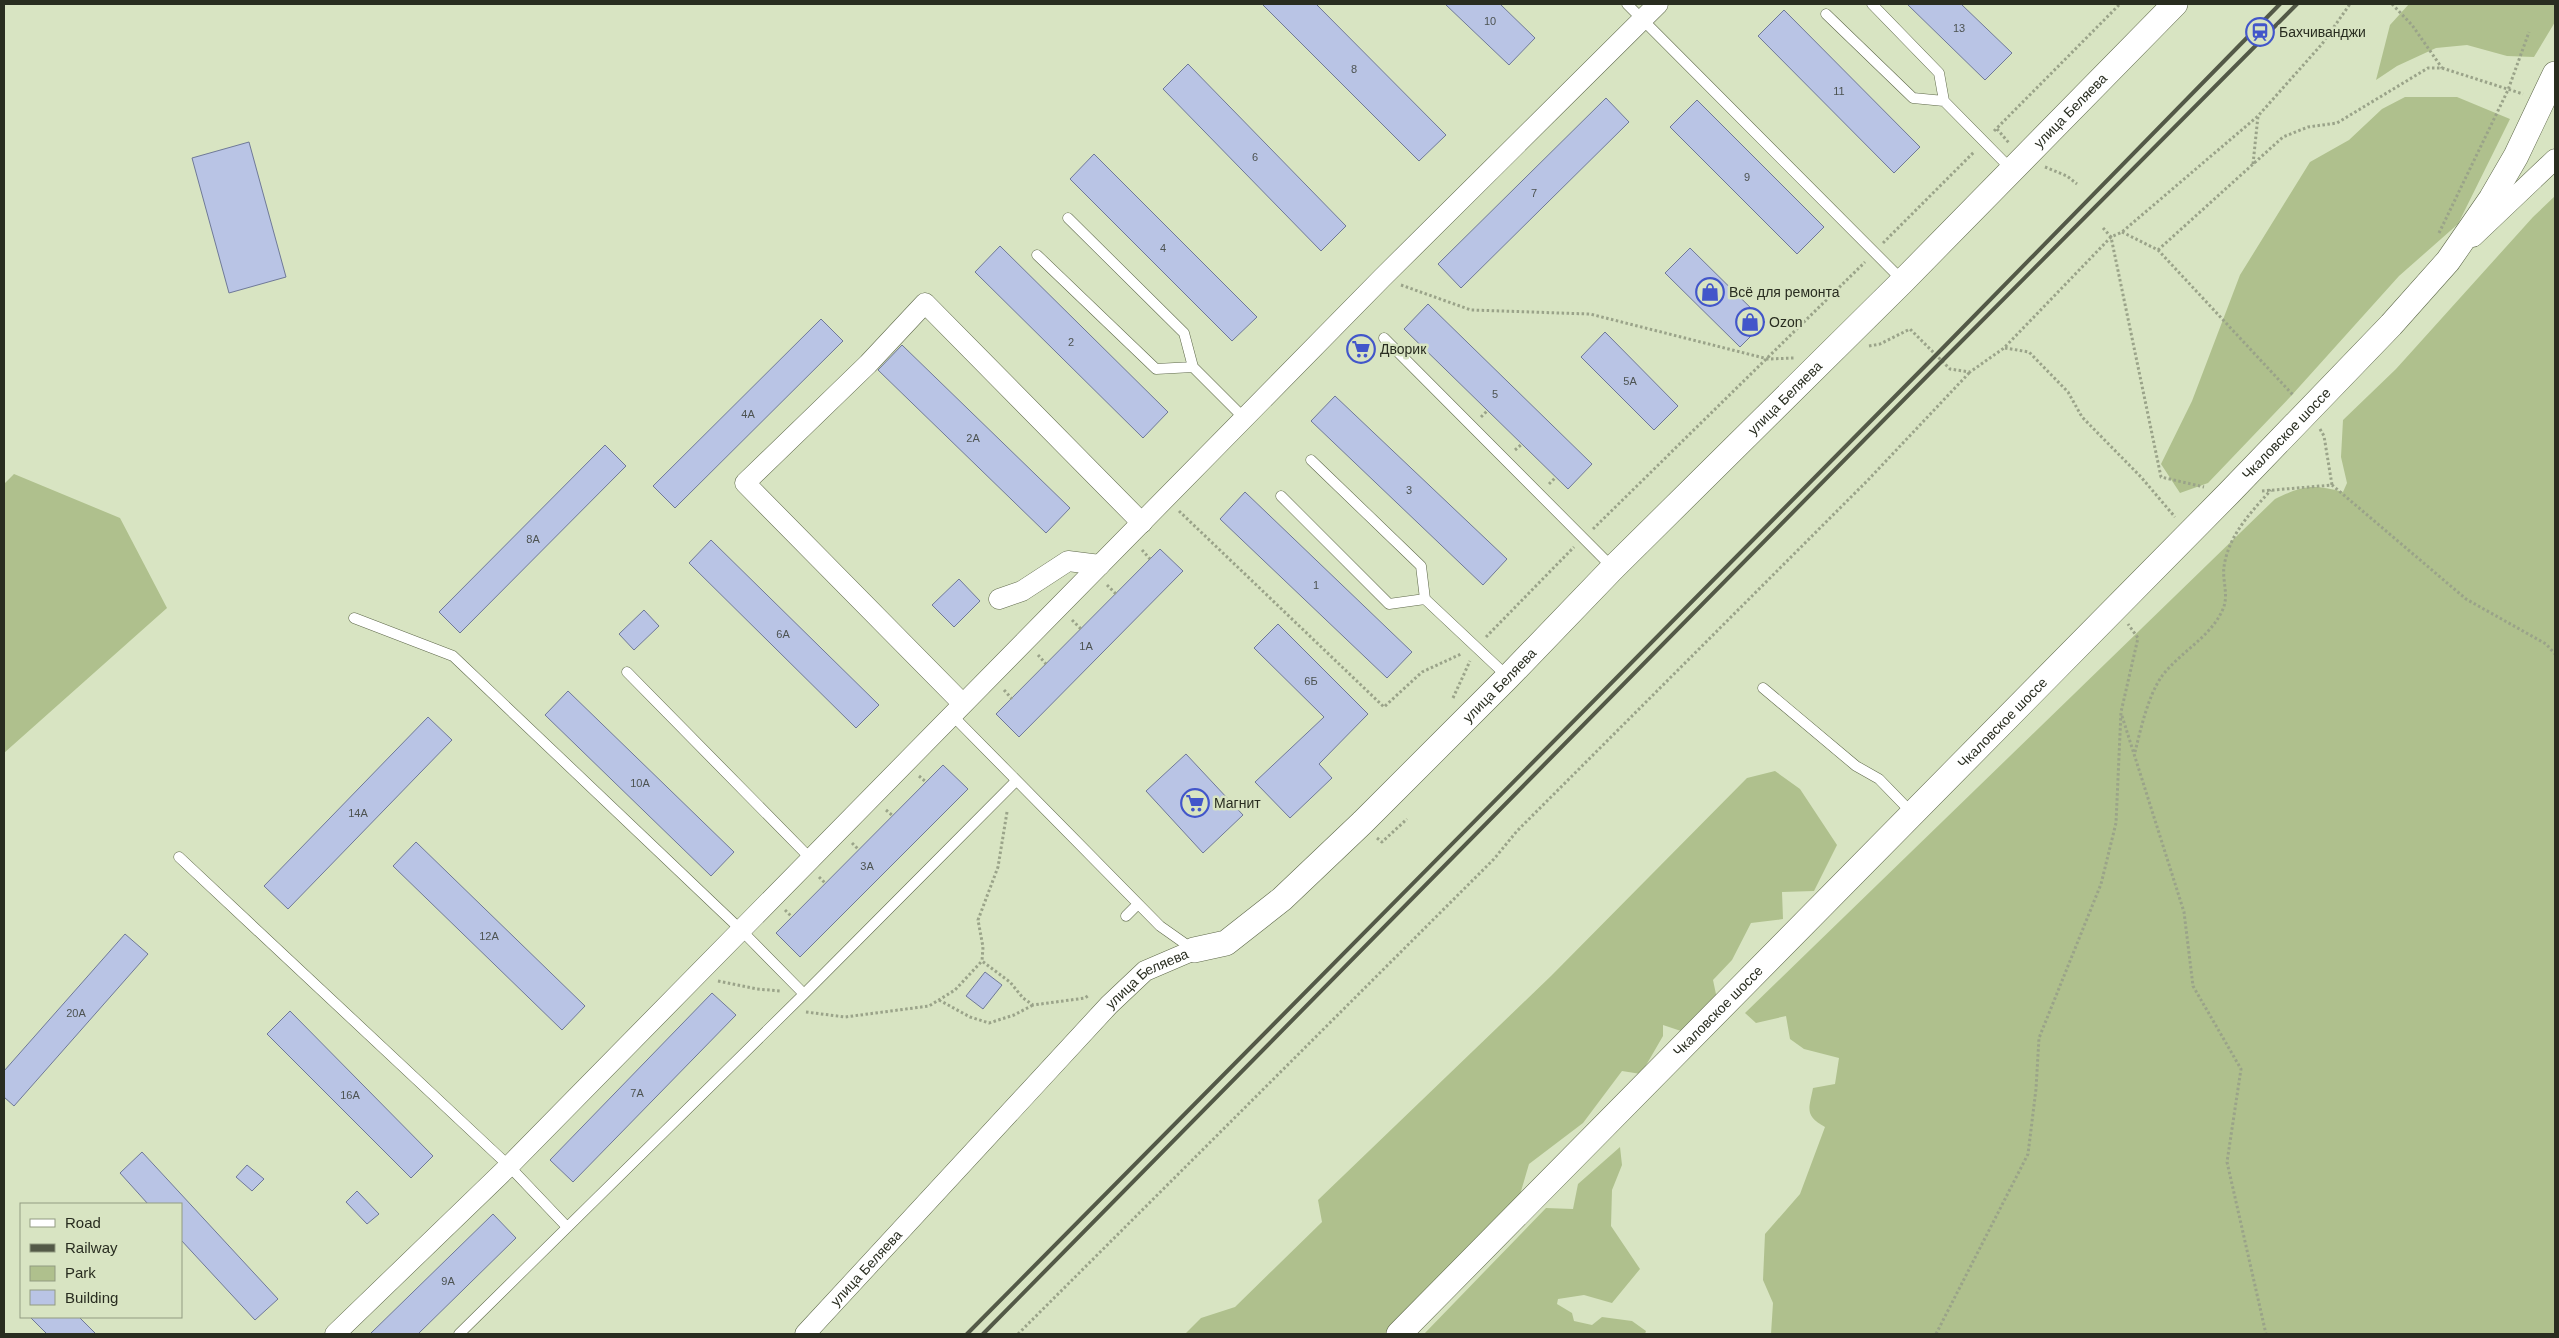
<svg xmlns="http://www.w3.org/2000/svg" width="2559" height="1338" font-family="Helvetica,sans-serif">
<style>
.green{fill:#afc08d}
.building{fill:#b9c4e5;stroke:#6f7997}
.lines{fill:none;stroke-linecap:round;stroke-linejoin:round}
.service-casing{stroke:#5e684a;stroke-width:11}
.minor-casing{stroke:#5e684a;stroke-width:21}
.tertiary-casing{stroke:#5e684a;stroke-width:26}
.path{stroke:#9aa389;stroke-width:3;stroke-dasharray:2.5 2.5;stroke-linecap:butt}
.service{stroke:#fff;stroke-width:10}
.minor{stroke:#fff;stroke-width:20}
.tertiary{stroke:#fff;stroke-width:25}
.rail{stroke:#535947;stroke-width:4}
.labels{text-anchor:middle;stroke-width:5;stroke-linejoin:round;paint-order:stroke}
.number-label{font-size:11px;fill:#4d5351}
.poi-label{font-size:14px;fill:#292d20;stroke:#d8e4c2;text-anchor:start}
.street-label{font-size:14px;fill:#292d20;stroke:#d8e4c2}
</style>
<rect width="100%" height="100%" fill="#d8e4c2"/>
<!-- green -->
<path class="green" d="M2409 4H2555V22L2534 57 2507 56 2467 45 2436 48 2397 66 2376 80 2390 25Z
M2405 97H2457L2510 119 2458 224 2399 276 2291 396 2208 483 2180 493 2161 464 2192 401 2240 275 2310 162 2349 140 2382 109Z
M2555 196V1334H1771L1773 1303 1763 1280 1765 1234 1800 1194 1825 1127C1804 1115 1809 1109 1813 1088L1835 1084 1839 1058 1804 1049 1790 1039 1786 1016 1756 1023 1745 1013 2275 499C2304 485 2312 484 2343 492L2347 483 2341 457 2343 420 2396 369 2533 217Z
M14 474 120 518 167 608 4 753V484Z
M1775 771 1800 789 1837 845 1814 891 1782 892 1783 919 1751 923 1732 960 1713 980 1717 999 1684 1032 1663 1025V1036L1641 1074 1622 1071 1583 1123 1529 1164 1519 1198 1386 1334H1185L1201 1318 1235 1307 1322 1222 1318 1200 1551 976 1747 778Z
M1620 1147 1622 1165 1612 1190 1611 1226 1640 1269 1612 1303 1584 1295 1558 1299 1557 1304 1572 1313 1574 1321 1592 1325 1602 1317 1632 1321 1646 1331 1645 1334H1424L1546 1208 1573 1209 1578 1184Z"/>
<!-- building -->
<path class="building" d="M1262 4H1316L1446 135 1419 161Z
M1445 4H1500L1535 38 1509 65Z
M1907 4H1961L2012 53 1985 80Z
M1784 10 1920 147 1894 173 1758 36Z
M1188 64 1346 226 1321 251 1163 89Z
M1606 98 1629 122 1461 288 1438 264Z
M1697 100 1824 227 1797 254 1670 127Z
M249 142 286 277 229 293 192 158Z
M1094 154 1257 317 1232 341 1070 179Z
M1000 246 1168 412 1143 438 975 272Z
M1690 248 1765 322 1740 347 1665 273Z
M1428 304 1592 464 1568 489 1404 329Z
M821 319 843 341 675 508 653 486Z
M1605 332 1678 406 1654 430 1581 357Z
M902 345 1070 508 1046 533 878 370Z
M1335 396 1507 559 1483 585 1311 421Z
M605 445 626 466 460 633 439 612Z
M1245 492 1412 652 1387 678 1220 519Z
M711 540 879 705 856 728 689 563Z
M1160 549 1183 571 1019 737 996 714Z
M959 579 980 601 954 627 932 605Z
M644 610 659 626 634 650 619 634Z
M1278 624 1368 714 1319 764 1332 778 1290 818 1255 782 1324 717 1254 648Z
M568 691 734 852 711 876 545 715Z
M428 717 452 740 288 909 264 886Z
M1186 754 1243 815 1203 853 1146 791Z
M943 765 968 789 800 957 776 933Z
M416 842 585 1006 562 1030 393 866Z
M125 934 148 954 14 1106 4 1097V1071Z
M985 972 1002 985 983 1009 966 996Z
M712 993 736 1015 573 1182 550 1160Z
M290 1011 433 1156 411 1178 267 1034Z
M142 1152 278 1299 255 1320 181 1240V1204H148L120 1173Z
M247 1165 264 1179 252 1191 236 1177Z
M357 1191 379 1214 367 1224 346 1202Z
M493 1214 516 1238 418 1334H370Z
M30 1317H79L96 1334H47Z"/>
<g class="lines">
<defs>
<path id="service" d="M1627 4 1903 281
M1872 4 1939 73 1944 101
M1826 14 1913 98 1944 101 2011 169
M1068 218 1184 333 1193 367 1244 418
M1037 255 1156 369 1193 367
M1384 338 1612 567
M1311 460 1421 566 1425 599
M1281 496 1389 604 1425 599 1508 677
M354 618 453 656 740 929 804 994
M627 672 810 858
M1763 688 1856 766 1879 779 1912 813
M951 714 1160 926 1194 950
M179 857 509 1166 567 1227
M1126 916 1138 904
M459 1334 804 994 1016 781"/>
<g id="minor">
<path d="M2473 237 2555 159"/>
<path d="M999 599 1022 591 1068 561 1100 565"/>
<path d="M962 703 745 483 868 364 925 303 1142 523"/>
<path d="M335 1334 509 1166 1382 278 1658 4"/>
<path id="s1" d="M805 1334 1109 1005 1145 971 1194 950"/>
</g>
<g id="tertiary">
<path id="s2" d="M1194 950 1226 943 1282 899 1363 822 1508 677 1613 568 1903 281 2175 4"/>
<path id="s3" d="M1399 1334 2229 493 2391 325 2448 261 2491 199 2516 156 2555 74"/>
</g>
</defs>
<!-- service casing -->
<use href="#service" class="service-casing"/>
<!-- minor casing -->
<use href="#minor" class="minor-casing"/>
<!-- tertiary casing -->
<use href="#tertiary" class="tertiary-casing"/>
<!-- path -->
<path class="path" d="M2392 4 2412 25 2442 68
M1997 129 2009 143
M1994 131 2120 4
M2253 164 2258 116
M2045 167 2067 176 2077 184
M2103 228 2111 237 2161 477 2204 487
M2122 232 2158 250 2293 395
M2439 233 2508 90 2529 32
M1883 243 1974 152
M2158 250 2283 137 2308 127 2337 123 2428 68H2442L2523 94
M1401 285 1471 310 1590 314 1768 359 1794 358
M1869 346 1880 344 1910 329 1950 369 1970 372 2004 348 2111 237 2122 232 2258 116 2322 44 2350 4
M2005 348 2029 352 2068 392 2082 417 2141 477 2175 517
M1481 417 1488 410
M2320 429 2324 436 2332 485
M1515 450 1522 444
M1549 484 1556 477
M2262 491 2332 485 2466 599 2546 644 2555 654
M1179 511 1384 707 1422 672 1461 654
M1593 529 1865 262
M1142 550 1150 559
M1107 585 1116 594
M1072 620 1081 629
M1486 637 1574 547
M1038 655 1046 664
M1004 690 1012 699
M1453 698 1470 661
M2122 716 2184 912 2193 986 2241 1069 2227 1162 2266 1334
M2135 752C2141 728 2148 696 2162 676 2180 652 2211 637 2223 609 2229 595 2222 580 2224 567 2228 536 2251 512 2271 490
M919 776 926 782
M886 810 893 816
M1007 812 998 867 978 920 983 947 982 961 1010 982 1023 998 1033 1005 1085 998 1089 995
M1377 838 1382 842 1407 819
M852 843 859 850
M819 877 825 883
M785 910 792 917
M718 981 757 989 781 991
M939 1000 970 1017 989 1023 1014 1015 1033 1005
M806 1012 845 1017 929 1006 955 990 982 961
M1018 1334 1494 859 1517 831 1868 480 1970 372
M1936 1334 2028 1154 2036 1089 2039 1038 2101 884 2116 823 2121 712 2138 638 2128 624"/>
<!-- service -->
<use href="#service" class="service"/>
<!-- minor -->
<use href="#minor" class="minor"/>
<!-- tertiary -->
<use href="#tertiary" class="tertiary"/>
<!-- rail -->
<path class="rail" d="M967 1334 1936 355 2280 4
M983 1334 1942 361 2297 4"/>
</g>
<!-- icons -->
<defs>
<symbol id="station-ring" viewBox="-11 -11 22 22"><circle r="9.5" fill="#d8e4c2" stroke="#4256ca" stroke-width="1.5"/><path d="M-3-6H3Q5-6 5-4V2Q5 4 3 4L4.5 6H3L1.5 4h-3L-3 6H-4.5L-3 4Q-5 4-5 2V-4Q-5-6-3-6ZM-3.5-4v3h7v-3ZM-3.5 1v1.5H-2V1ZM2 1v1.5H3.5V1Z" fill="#4256ca"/></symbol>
<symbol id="shop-ring" viewBox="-11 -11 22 22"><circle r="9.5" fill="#d8e4c2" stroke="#4256ca" stroke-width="1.5"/><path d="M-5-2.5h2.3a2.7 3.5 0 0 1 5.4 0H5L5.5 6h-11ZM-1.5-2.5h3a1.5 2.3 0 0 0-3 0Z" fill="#4256ca"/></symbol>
<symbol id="supermarket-ring" viewBox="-11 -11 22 22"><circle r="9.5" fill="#d8e4c2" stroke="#4256ca" stroke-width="1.5"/><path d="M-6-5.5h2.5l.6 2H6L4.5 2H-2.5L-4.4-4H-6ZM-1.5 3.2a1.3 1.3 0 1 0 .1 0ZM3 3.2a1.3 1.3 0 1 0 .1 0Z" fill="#4256ca"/></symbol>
</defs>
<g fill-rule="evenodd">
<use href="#station-ring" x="2244" y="16" width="32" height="32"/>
<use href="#shop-ring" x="1694" y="276" width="32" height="32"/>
<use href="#shop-ring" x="1734" y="306" width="32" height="32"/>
<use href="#supermarket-ring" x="1345" y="333" width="32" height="32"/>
<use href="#supermarket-ring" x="1179" y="787" width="32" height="32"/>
</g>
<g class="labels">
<!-- number labels -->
<g class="number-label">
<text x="1490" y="25">10</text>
<text x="1959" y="32">13</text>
<text x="1354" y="73">8</text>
<text x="1839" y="95">11</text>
<text x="1255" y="161">6</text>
<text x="1747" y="181">9</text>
<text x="1534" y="197">7</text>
<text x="1163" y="252">4</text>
<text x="1071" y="346">2</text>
<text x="1630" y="385">5А</text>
<text x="1495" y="398">5</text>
<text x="748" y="418">4А</text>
<text x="973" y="442">2А</text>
<text x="1409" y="494">3</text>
<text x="533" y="543">8А</text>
<text x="1316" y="589">1</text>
<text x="783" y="638">6А</text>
<text x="1086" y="650">1А</text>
<text x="1311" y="685">6Б</text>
<text x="640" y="787">10А</text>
<text x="358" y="817">14А</text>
<text x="867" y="870">3А</text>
<text x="489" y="940">12А</text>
<text x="76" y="1017">20А</text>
<text x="637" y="1097">7А</text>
<text x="350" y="1099">16А</text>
<text x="448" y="1285">9А</text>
</g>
<!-- poi labels -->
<g class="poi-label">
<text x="2279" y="37">Бахчиванджи</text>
<text x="1729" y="297">Всё для ремонта</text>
<text x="1769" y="327">Ozon</text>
<text x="1380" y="354">Дворик</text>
<text x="1214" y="808">Магнит</text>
</g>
<!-- street labels -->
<g class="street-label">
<text dy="5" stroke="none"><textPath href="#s2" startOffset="1219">улица Беляева</textPath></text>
<text dy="5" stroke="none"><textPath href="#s2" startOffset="814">улица Беляева</textPath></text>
<text dy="5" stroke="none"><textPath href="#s3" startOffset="1264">Чкаловское шоссе</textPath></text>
<text dy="5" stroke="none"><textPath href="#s2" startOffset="409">улица Беляева</textPath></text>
<text dy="5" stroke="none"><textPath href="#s3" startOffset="859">Чкаловское шоссе</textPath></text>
<text dy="5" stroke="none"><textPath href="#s1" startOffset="495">улица Беляева</textPath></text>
<text dy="5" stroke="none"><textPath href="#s3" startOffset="454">Чкаловское шоссе</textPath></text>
<text dy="5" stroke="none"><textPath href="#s1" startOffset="90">улица Беляева</textPath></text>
</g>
</g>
<!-- border -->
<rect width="2559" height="1338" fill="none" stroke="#292d20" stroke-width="10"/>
<!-- legend -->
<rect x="20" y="1203" width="162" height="115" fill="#d8e4c2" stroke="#929b81"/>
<rect x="30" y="1219" width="25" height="8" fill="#ffffff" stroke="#929b81"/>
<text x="65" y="1228" font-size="15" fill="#292d20">Road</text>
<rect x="30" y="1244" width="25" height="8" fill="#535947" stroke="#929b81"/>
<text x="65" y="1253" font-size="15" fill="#292d20">Railway</text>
<rect x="30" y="1266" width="25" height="15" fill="#afc08d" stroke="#929b81"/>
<text x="65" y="1278" font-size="15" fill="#292d20">Park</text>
<rect x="30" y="1290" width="25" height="15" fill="#b9c4e5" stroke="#929b81"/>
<text x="65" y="1303" font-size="15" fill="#292d20">Building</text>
</svg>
